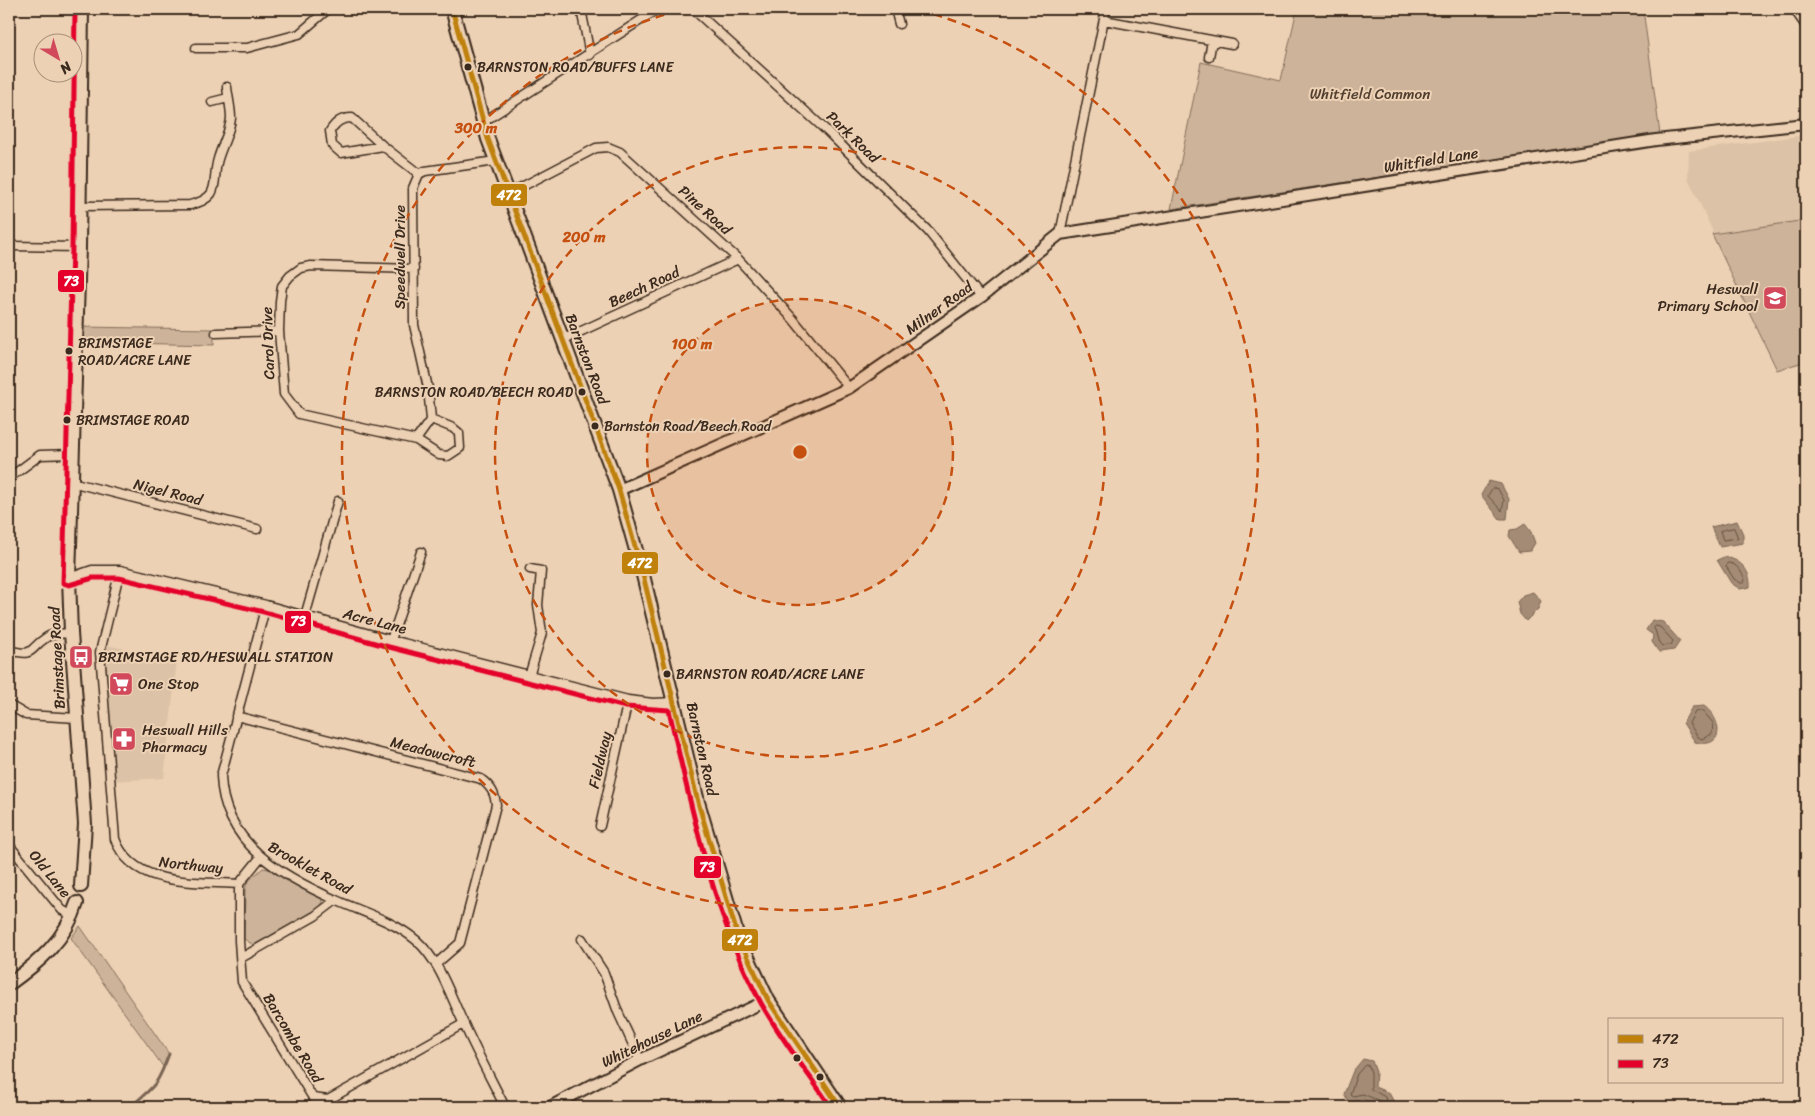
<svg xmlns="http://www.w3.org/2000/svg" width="1815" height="1116" font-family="Sriracha,sans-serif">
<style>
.built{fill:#dcc2a6}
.green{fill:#ccb399;stroke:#846e5c}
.water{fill:#a38b74;stroke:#796452}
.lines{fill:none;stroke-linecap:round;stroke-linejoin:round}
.shore{stroke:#655140;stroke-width:1}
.stream{stroke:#796452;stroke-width:3}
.minor-casing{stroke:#3b2a1e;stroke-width:11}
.tertiary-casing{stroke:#3b2a1e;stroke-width:14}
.primary-casing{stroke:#3b2a1e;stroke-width:16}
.minor{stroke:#edd1b4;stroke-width:8}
.tertiary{stroke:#edd1b4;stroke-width:10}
.primary{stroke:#edd1b4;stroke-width:12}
.bus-1-casing{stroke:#edd1b4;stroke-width:9}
.bus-2-casing{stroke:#edd1b4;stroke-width:9}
.bus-1{stroke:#bf8109;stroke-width:5}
.bus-2{stroke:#e4002b;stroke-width:5}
.ring{fill:none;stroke:#c55010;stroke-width:2.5;stroke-dasharray:9 6}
.bus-dot{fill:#3b2a1e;stroke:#edd1b4;stroke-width:2}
.labels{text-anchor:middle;stroke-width:4;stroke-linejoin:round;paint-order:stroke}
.bus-label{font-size:14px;fill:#3b2a1e;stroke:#edd1b4;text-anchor:start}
.park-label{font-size:15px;fill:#513f30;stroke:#edd1b4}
.street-label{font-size:15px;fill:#3b2a1e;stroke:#edd1b4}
.poi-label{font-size:15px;fill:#3b2a1e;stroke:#edd1b4;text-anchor:start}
.centre{fill:#c55010;stroke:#edd1b4;stroke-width:2.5}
.ring-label{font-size:15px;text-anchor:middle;font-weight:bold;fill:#c55010;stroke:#edd1b4;stroke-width:4;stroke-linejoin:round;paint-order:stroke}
.line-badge{stroke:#edd1b4;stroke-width:2}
.badge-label{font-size:14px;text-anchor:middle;font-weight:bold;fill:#fff}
</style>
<rect width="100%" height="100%" fill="#edd1b4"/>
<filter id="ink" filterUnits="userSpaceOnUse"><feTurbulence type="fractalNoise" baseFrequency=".02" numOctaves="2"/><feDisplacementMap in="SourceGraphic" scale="10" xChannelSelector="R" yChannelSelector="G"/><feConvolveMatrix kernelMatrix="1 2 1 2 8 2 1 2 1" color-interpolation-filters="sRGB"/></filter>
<g filter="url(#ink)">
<!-- built -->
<path class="built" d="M1806 135V363L1777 370 1688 178 1689 151Z
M106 645 177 660 164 778 111 781Z"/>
<!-- green -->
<path class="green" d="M1297 9H1643L1660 134 1171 209 1201 62 1281 80Z
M1806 220V361L1777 370 1712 234Z
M79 327 214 329V345L78 342Z
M263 868 273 870 320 896 323 902 319 909 255 946 244 939 245 890 247 882Z
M80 926 169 1054 164 1068 71 938Z"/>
<!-- water -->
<path class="water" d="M1489 481 1501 484 1509 499 1507 519H1500L1481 495Z
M1737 521 1743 534V543L1720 547 1711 527Z
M1525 524 1531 532 1535 543 1530 551 1519 552 1509 536 1510 530 1517 529Z
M1724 557C1740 559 1751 570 1750 587L1740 589 1731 583 1717 560Z
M1533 592 1541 601 1538 609 1526 621 1520 614 1517 602 1523 595Z
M1652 620 1663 622 1680 641 1674 650 1659 652 1652 642 1653 635 1646 630Z
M1704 706C1723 720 1725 750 1695 742L1683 723 1692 707Z
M1363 1059 1372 1061 1376 1072 1375 1087 1389 1093 1394 1102 1391 1107H1382L1362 1099 1350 1103 1344 1094 1353 1071Z"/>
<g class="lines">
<!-- shore -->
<path class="shore" d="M1493 488 1498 489 1504 500 1502 511 1488 496Z
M1734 528 1738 538 1723 540 1720 531Z
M1728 563C1737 563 1741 572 1745 579L1744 583H1741L1734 579 1726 566Z
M1656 626 1660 627 1673 641 1671 645 1662 646C1656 641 1658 635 1654 628Z
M1703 711 1713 723 1712 734 1702 739 1698 737 1689 723 1695 712Z
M1382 1107 1380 1101 1363 1094 1353 1096 1350 1094 1357 1074 1365 1065 1369 1066 1371 1073V1089L1385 1097 1387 1107"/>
<!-- stream -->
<path class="stream" d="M130 1107C155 1086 157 1086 169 1054"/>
<defs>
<path id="minor" d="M581 9 590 55
M693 9 828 132 928 231 981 297
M895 9 899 24
M1794 9 1806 26
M1104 20 1232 44
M196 48H247L299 34 328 9
M1209 57 1212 41
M212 102 228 98
M483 122 658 9
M383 146 341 153 332 145 330 131C336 122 341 118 352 118L383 146 419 174
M508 194 596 148 608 147 620 152 738 259 793 319 849 388
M80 206 190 205C223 197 211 182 218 159 222 145 230 132 231 118 231 108 228 97 227 87
M1060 234 1106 9
M9 246 79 247
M414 269 311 266 301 268 290 276 282 286 280 301 279 331 284 394 299 414 416 440 439 455 448 456 460 448 459 433 453 428 431 419
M216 333 279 331
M562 340 738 259
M416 440 431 419 428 388 414 325 413 188 419 174 425 171 496 161
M9 478 40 455 72 454
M71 482 257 529
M530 569 541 571 538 605 542 633 530 673
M120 570 100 652 115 839C133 888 196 881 239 884L260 858
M69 578 92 570H120L266 605 391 640 628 700 653 703 675 702
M266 605 221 776C223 844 282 876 338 901 365 913 393 921 416 940 440 961 450 995 463 1022 476 1051 491 1079 505 1107
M305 616 338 501
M391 640 421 552
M9 650C36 657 27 650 47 637 53 633 63 634 71 633
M9 705 26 715 77 718
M236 716 481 779C491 787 495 793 496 805L460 943 436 964
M600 826 628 700
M9 845 62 910 73 916
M239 884V941L242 982 313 1098 328 1100 463 1024
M582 939 604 973 618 1012 640 1060
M241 958 315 916 336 900"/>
<path id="tertiary" d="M619 490 849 388 981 297 1060 234 1656 140 1806 124
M550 1107 640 1060 768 1000"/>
<path id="primary" d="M452 9 488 139 619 490 643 575 698 802 737 934 768 1000 840 1107
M81 886 85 824 71 633 69 578 79 247 82 9
M9 984C38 963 66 940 77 903"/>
</defs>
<!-- minor casing -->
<use href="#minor" class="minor-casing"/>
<!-- tertiary casing -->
<use href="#tertiary" class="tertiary-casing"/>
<!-- primary casing -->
<use href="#primary" class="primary-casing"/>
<!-- minor -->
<use href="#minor" class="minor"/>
<!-- tertiary -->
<use href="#tertiary" class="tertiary"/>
<!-- primary -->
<use href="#primary" class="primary"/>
<defs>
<path id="bus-1" d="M452 9 488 139 619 490 643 575 698 802 737 934 768 1000 840 1107"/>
<path id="bus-2" d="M75 9 72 247 63 583 69 585 93 578H119L264 612 389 647 626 707 669 710C691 806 713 916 761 1003 781 1039 808 1073 831 1107"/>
</defs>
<!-- bus-1 casing -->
<use href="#bus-1" class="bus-1-casing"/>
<!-- bus-2 casing -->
<use href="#bus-2" class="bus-2-casing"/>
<!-- bus-1 -->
<use href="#bus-1" class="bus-1"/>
<!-- bus-2 -->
<use href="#bus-2" class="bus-2"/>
</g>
</g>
<!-- distance rings -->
<circle cx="800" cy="452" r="153" fill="#c55010" fill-opacity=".12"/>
<g class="ring">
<circle cx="800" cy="452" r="153"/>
<circle cx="800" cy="452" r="305"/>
<path d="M919 10A458 458 0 1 1 681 10"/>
</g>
<!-- icons -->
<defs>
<symbol id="school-square" viewBox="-11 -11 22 22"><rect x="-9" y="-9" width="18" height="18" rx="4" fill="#d1495b" stroke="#edd1b4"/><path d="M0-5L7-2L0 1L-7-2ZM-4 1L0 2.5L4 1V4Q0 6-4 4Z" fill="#fff"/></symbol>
<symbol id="bus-square" viewBox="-11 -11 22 22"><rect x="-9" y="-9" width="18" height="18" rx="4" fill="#d1495b" stroke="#edd1b4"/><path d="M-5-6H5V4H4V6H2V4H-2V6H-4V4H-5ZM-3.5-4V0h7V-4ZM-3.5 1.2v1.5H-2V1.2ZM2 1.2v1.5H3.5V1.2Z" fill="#fff"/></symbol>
<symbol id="supermarket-square" viewBox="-11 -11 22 22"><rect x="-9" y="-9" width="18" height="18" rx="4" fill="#d1495b" stroke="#edd1b4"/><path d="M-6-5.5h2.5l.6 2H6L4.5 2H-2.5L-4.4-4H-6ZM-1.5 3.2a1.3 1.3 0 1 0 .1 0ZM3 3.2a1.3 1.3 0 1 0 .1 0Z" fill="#fff"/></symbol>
<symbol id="pharmacy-square" viewBox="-11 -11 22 22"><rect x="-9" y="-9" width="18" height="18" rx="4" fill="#d1495b" stroke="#edd1b4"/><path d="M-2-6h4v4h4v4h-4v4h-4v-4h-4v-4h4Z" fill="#fff"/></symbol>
</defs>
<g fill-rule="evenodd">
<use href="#school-square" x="1761" y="284" width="28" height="28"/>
<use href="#bus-square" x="67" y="643" width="28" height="28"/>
<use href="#supermarket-square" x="107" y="670" width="28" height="28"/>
<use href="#pharmacy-square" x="110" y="725" width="28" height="28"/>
</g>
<!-- markers -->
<g class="bus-dot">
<circle cx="468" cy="67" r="4.5"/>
<circle cx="69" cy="351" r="4.5"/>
<circle cx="582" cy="392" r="4.5"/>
<circle cx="67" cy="420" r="4.5"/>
<circle cx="595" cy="426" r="4.5"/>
<circle cx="667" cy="674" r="4.5"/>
<circle cx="797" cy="1058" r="4.5"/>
<circle cx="820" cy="1077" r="4.5"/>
</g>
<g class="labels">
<!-- bus labels -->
<g class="bus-label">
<text x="477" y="72">BARNSTON ROAD/BUFFS LANE</text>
<text x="78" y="348">BRIMSTAGE<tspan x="78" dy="17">ROAD/ACRE LANE</tspan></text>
<text x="573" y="397" text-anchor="end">BARNSTON ROAD/BEECH ROAD</text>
<text x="76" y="425">BRIMSTAGE ROAD</text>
<text x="604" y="431">Barnston Road/Beech Road</text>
<text x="676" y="679">BARNSTON ROAD/ACRE LANE</text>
</g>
<!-- park labels -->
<g class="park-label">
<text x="1370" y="99">Whitfield Common</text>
</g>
<!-- street labels -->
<g class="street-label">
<text transform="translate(853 137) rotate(44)" y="5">Park Road</text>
<text transform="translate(1431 160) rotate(-9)" y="5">Whitfield Lane</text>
<text transform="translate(705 210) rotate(42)" y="5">Pine Road</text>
<text transform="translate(400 257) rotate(-90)" y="5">Speedwell Drive</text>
<text transform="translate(644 287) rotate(-25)" y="5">Beech Road</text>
<text transform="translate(939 308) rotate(-36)" y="5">Milner Road</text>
<text transform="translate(268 343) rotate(-92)" y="5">Carol Drive</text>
<text transform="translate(587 359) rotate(69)" y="5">Barnston Road</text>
<text transform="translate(168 492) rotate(14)" y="5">Nigel Road</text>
<text transform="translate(375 621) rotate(15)" y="5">Acre Lane</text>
<text transform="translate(57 658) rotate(-93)" y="5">Brimstage Road</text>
<text transform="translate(702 749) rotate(77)" y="5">Barnston Road</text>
<text transform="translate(433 752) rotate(14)" y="5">Meadowcroft</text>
<text transform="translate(600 760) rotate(-77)" y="5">Fieldway</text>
<text transform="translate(191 865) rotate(6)" y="5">Northway</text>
<text transform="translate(310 868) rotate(29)" y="5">Brooklet Road</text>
<text transform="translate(50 874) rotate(51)" y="5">Old Lane</text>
<text transform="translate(293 1038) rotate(59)" y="5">Barcombe Road</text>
<text transform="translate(652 1039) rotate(-26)" y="5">Whitehouse Lane</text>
</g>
<!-- poi labels -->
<g class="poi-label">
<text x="1758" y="294" text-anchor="end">Heswall<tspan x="1758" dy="17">Primary School</tspan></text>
<text x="98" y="662">BRIMSTAGE RD/HESWALL STATION</text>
<text x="138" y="689">One Stop</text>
<text x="142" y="735">Heswall Hills<tspan x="142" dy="17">Pharmacy</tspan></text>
</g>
</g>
<circle cx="800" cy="452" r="8" class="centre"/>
<g class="ring-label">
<text x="476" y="133">300 m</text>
<text x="584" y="242">200 m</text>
<text x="692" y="349">100 m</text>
</g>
<g class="line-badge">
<rect x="490" y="183" width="38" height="24" rx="5" fill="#bf8109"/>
<rect x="57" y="269" width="28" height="24" rx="5" fill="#e4002b"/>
<rect x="621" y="551" width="38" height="24" rx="5" fill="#bf8109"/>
<rect x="284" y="610" width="28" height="24" rx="5" fill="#e4002b"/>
<rect x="693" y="855" width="29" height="24" rx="5" fill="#e4002b"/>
<rect x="721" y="928" width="38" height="24" rx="5" fill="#bf8109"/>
</g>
<g class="badge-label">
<text x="509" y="200">472</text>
<text x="71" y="286">73</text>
<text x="640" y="568">472</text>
<text x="298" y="626">73</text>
<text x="707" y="872">73</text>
<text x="740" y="945">472</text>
</g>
<!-- margin -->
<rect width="1815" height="1116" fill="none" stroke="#edd1b4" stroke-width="30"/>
<rect x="15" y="15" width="1785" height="1086" fill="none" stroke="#3b2a1e" stroke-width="2" filter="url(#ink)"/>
<!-- legend -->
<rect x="1608" y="1018" width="175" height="65" fill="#edd1b4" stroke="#a68e78"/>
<rect x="1618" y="1035" width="25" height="8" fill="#bf8109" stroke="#a68e78"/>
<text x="1652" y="1044" font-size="15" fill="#3b2a1e">472</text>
<rect x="1618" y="1060" width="25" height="8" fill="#e4002b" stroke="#a68e78"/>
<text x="1652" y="1068" font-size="15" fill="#3b2a1e">73</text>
<!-- north arrow -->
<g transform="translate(58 58) rotate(142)"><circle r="24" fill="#edd1b4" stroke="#a68e78"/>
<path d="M0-4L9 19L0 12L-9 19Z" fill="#d1495b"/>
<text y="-8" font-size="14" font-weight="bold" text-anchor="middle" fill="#3b2a1e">N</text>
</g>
</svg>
